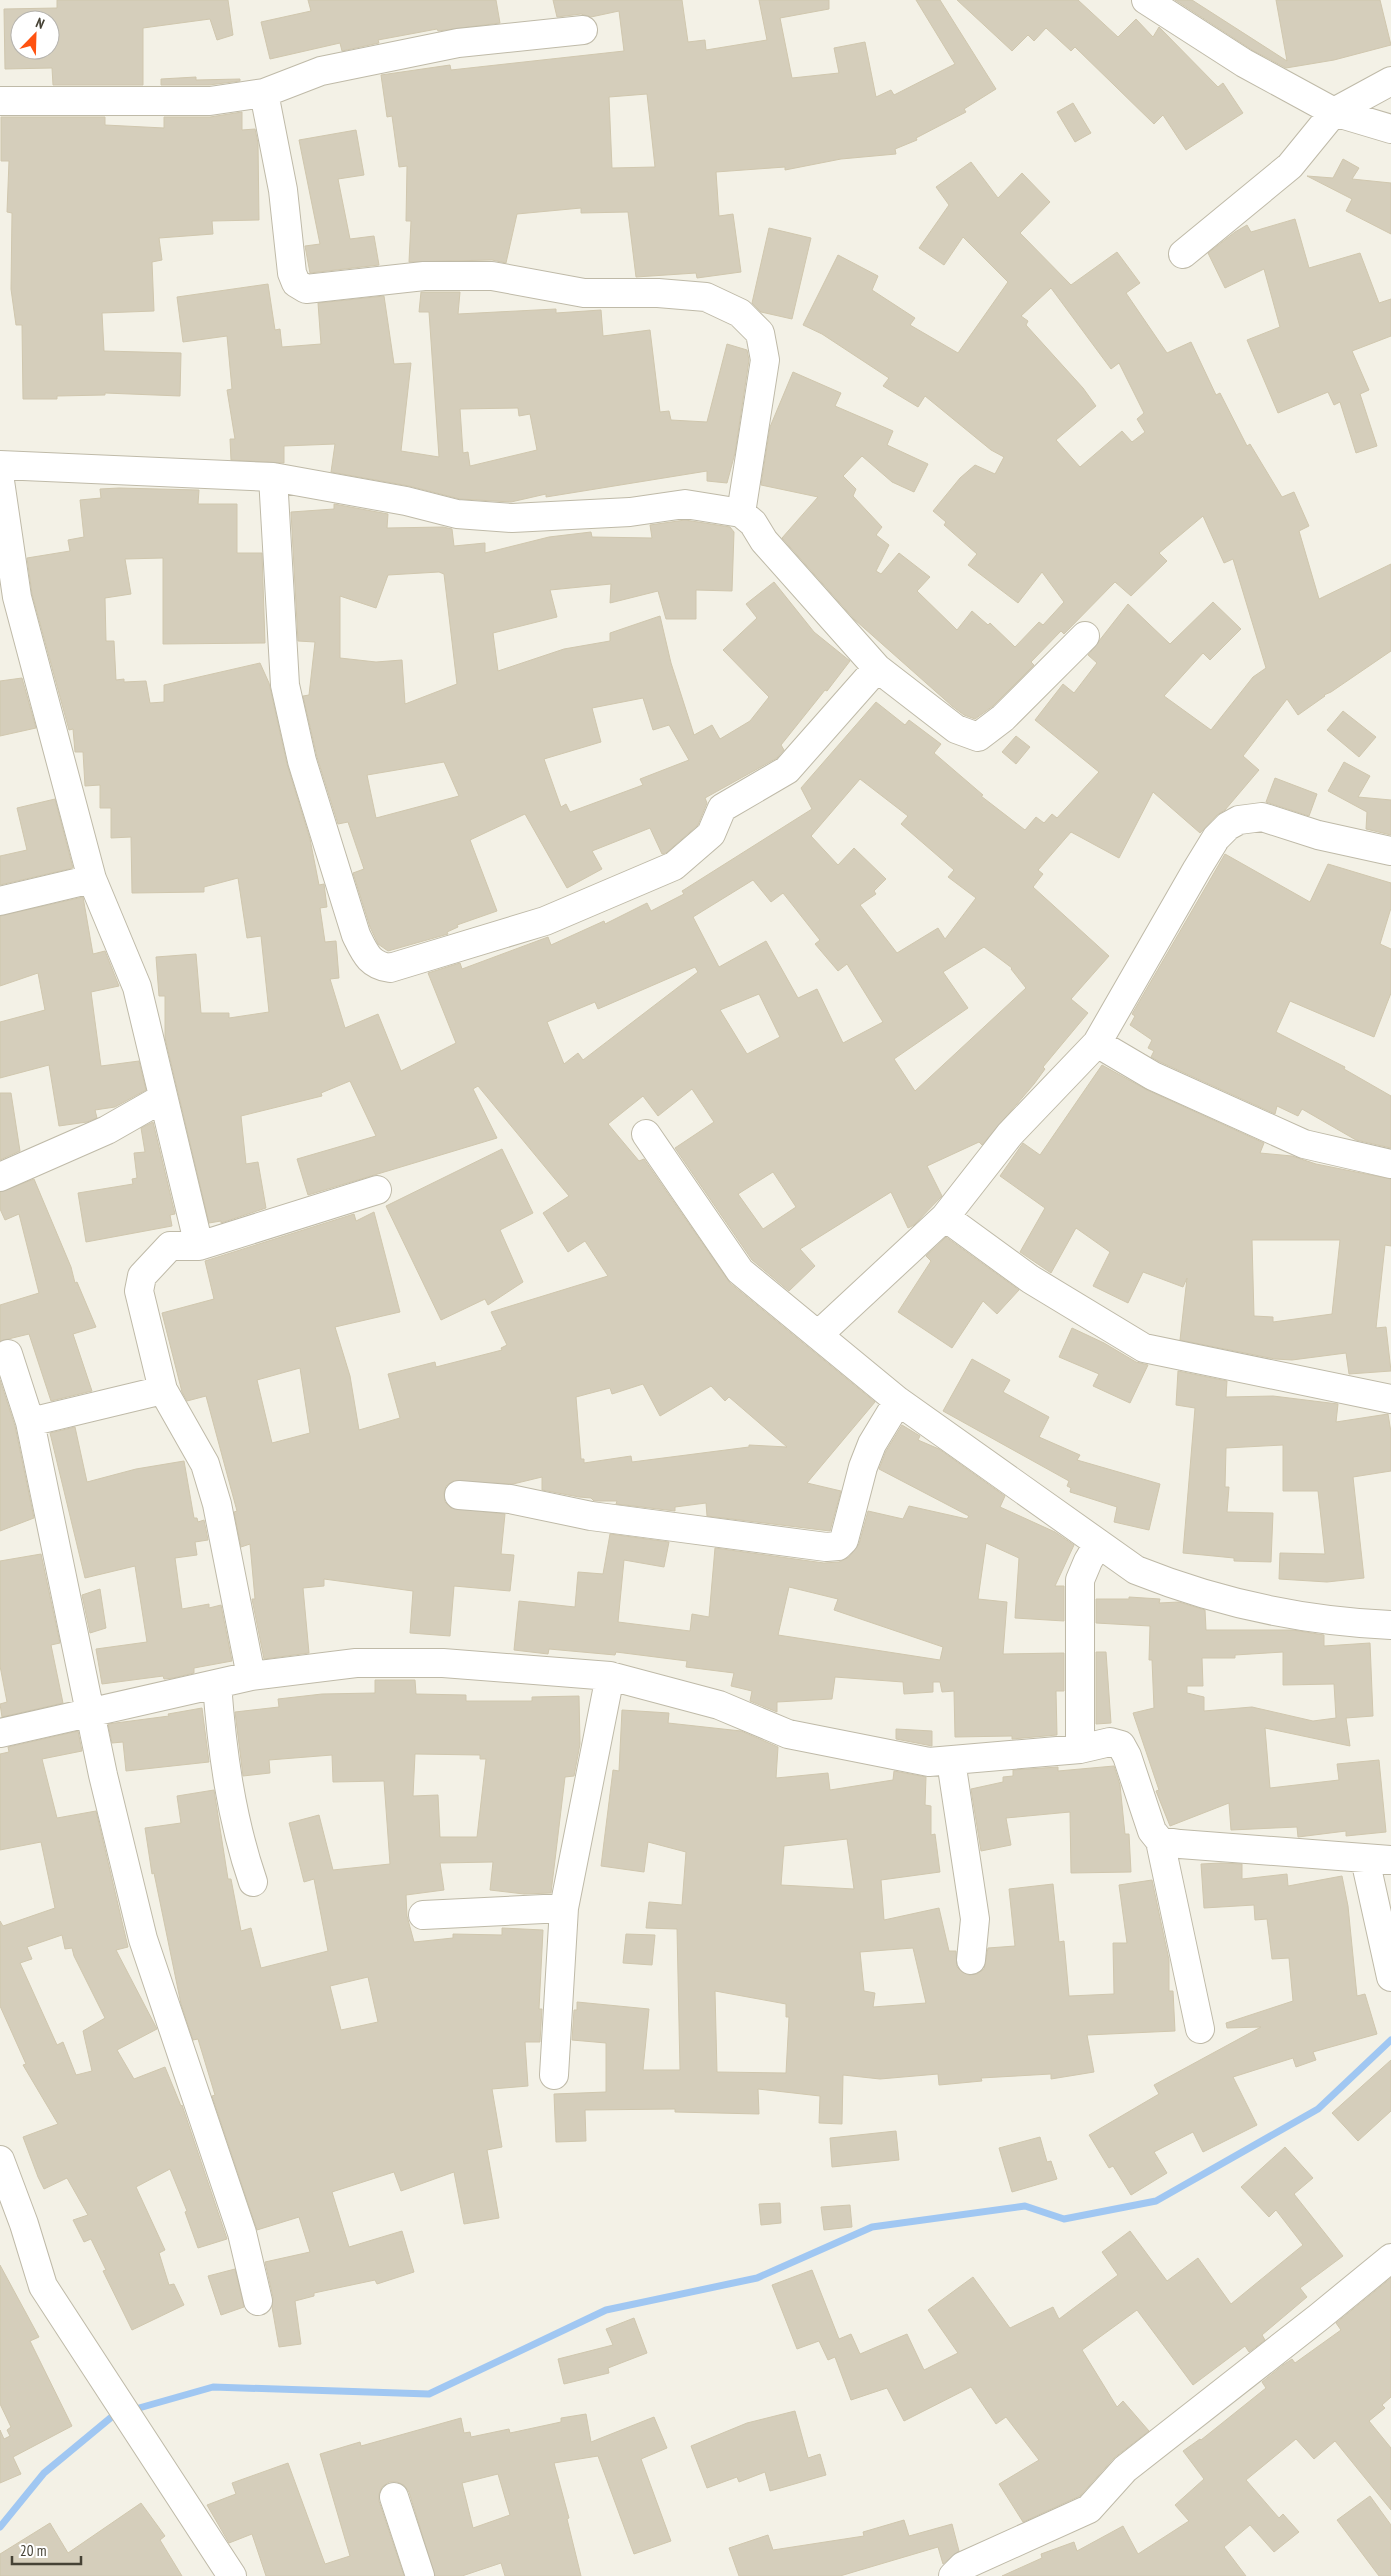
<svg xmlns="http://www.w3.org/2000/svg" width="1391" height="2576" font-family="'PT Sans Narrow',sans-serif">
<style>
.lines{fill:none;stroke-linecap:round;stroke-linejoin:round}
.stream{stroke:#a0c7f2;stroke-width:7}
.building{fill:#d5cebb;stroke:#d0c7ae;fill-rule:evenodd}
.minor-casing{stroke:#bfbaa8;stroke-width:30}
.minor{stroke:#fff;stroke-width:28}
</style>
<rect width="100%" height="100%" fill="#f3f1e6"/>
<g class="lines">
<!-- stream -->
<path class="stream" d="M132 2410 213 2387 429 2394 606 2310 757 2278 872 2227 1025 2206 1064 2219 1156 2201 1318 2109 1391 2040
M0 2527 44 2473 114 2415 119 2414"/>
</g>
<!-- building -->
<path class="building" d="M57 0H228L233 35 217 40 210 19 143 28V85H53L52 68 5 69 4 9 57 8ZM20 20H50V50H20Z
M308 0H496L500 23 438 31 437 29 378 40 379 43 342 51 340 43 270 59 261 22 311 11Z
M553 0H682L688 42 705 40 706 50 767 40 759 0H829V9L780 18 792 78 839 73 834 48 865 42 876 97 891 90 894 95 955 64 916 0H940L996 89 964 109 966 112 916 138 917 140 895 149 896 154 841 159 785 170V167L716 172 719 216 733 214 741 272 697 278 696 273 636 277 628 212 581 213V208L517 214 506 263 492 260 409 262 411 221H406L407 166 399 167 392 116 387 117 381 75 450 65 451 70 624 51 619 11 591 17 581 14 557 17ZM647 94 655 167 612 168 609 97Z
M957 0H1078L1118 37 1136 19 1153 37 1159 27 1218 87 1223 83 1243 113 1186 150 1163 115 1154 124 1075 47 1071 51 1046 28 1034 41 1028 35 1012 51Z
M1175 0H1192L1287 61 1276 0H1380L1391 45 1334 60 1286 68 1252 50Z
M196 77V80L240 79V81L209 85H161V79Z
M1073 103 1091 133 1075 142 1057 112Z
M242 112V130L255 129 258 143 259 220 212 221 213 234 159 238 162 260 152 262 154 311 102 313 104 351 181 353 180 396 105 393V395L57 396V399H23L22 325H16L11 289 12 213 7 212 9 161H1V117H105V125L164 128V117H210Z
M356 130 364 175 338 179 350 239 374 236 379 265 310 273 305 246 320 244 299 140Z
M1343 159 1359 168 1352 179 1391 183V234L1346 211 1352 199 1307 176 1333 178Z
M971 162 998 198 1022 173 1050 202 1020 233 1071 285 1117 252 1140 283 1126 293 1167 353 1191 342 1216 395 1220 393 1247 446 1250 444 1282 497 1294 492 1309 526 1299 531 1319 599 1391 564V651L1331 692 1324 695 1325 696 1298 715 1287 699 1243 756 1259 770 1225 810 1217 815 1200 833 1153 792 1119 858 1071 832 1038 870 1043 874 1033 887 1109 956 1071 999 1088 1013 1043 1067 1045 1069 1034 1084 982 1145 979 1142 927 1166 942 1196 914 1225 908 1228 891 1192 800 1249 815 1266 789 1291 752 1260 675 1148 714 1122 692 1089 658 1116 643 1096 608 1124 639 1161 644 1159 730 1283 875 1402 807 1483 841 1491 830 1531 707 1516 706 1503 675 1507V1511L616 1504 617 1501H594L591 1498 579 1497 542 1490V1477L513 1484 453 1481 446 1486 444 1493 445 1502 451 1508 505 1514 501 1554 514 1555 510 1591 454 1586 450 1636 410 1633 413 1591 324 1579V1586L303 1588 309 1653 264 1659 252 1599H255L250 1544 241 1547 234 1512 237 1511 206 1396 187 1401 182 1392 162 1313 214 1299 205 1261 354 1214 356 1221 374 1212 400 1312 335 1327 350 1376 359 1430 400 1418 388 1374 435 1362 436 1367 502 1350 501 1348 507 1345 491 1312 608 1276 585 1241 568 1252 543 1213 569 1196 478 1086 473 1089 497 1138 308 1195 297 1159 376 1136 350 1081 321 1093 322 1096 241 1116 246 1164 258 1162 266 1208 221 1223V1221L209 1223 165 1038V996H159L156 957 196 954 201 1013H229V1018L269 1012 261 936 247 938 238 878 204 887V892L132 893 131 837 111 838V808H100V785L85 786 83 752H75L73 729 69 730 32 594 27 558 70 551 68 540 84 537 80 500 101 498 100 489 119 488 199 490 198 504H237V553H262L265 643 163 644V558L125 559 131 594 105 598 106 641H114L116 680 124 679V682L146 681 150 703 164 702V685L260 663 269 683 287 764 310 839 319 885 324 884 327 907 320 908 325 942 336 941 339 978 330 979 345 1028 378 1014 401 1071 456 1043 428 973 460 963 462 969 548 937 551 945 604 921 605 924 647 903 651 911 684 894 682 891 812 809 801 788 876 702 905 725 909 720 941 744 934 753 983 795 981 796 1025 830 1036 817 1044 823 1052 814 1057 818 1099 772 1035 720 1063 684 1074 693 1097 663 1088 655 1128 604 1170 644 1213 602 1241 629 1210 660 1203 653 1164 696 1211 730 1253 677 1266 668 1233 559 1224 563 1203 516 1159 553 1167 561 1131 596 1115 582 1064 634 1061 631 1031 662 1034 665 993 706 975 719 964 715 952 706 855 620 782 538 818 497 761 485 770 427 793 372 841 393 835 406 893 431 887 445 928 464 914 492 892 482 862 456 843 476 856 489 853 496 882 527 876 535 889 545 876 571 881 574 899 553 930 577 917 591 957 630 972 611 988 625 990 623 1015 647 1039 622 1043 625 1064 602 1042 572 1018 603 968 565 977 554 944 525 946 522 933 511 960 478 975 465 995 474 1004 457 991 450 925 396 918 407 883 386 889 378 822 334 803 325 838 255 878 276 872 290 915 318 910 325 958 353 1008 282 963 237 944 265 919 248 949 205 936 187ZM1051 288 1111 369 1119 363 1144 413 1137 419 1145 432 1132 442 1122 431 1080 467 1056 440 1096 406 1083 388 1026 325 1028 321 1021 316ZM860 779 908 816 901 824 954 870 948 877 976 898 945 939 938 928 897 953 860 905 876 894 874 891 886 879 854 848 838 865 811 836ZM753 880 771 902 783 893 820 940 815 944 838 971 847 964 883 1022 843 1043 817 989 798 998 766 941 719 967 693 917ZM984 947 1012 968 1011 969 1026 988 915 1091 894 1059 968 1008 943 972ZM695 967 698 972 583 1060 578 1053 564 1064 547 1022 595 1002 598 1009ZM759 994 780 1037 747 1054 720 1010ZM773 1172 796 1207 763 1229 738 1194ZM300 1368 310 1433 272 1443 257 1380ZM643 1384 660 1416 711 1386 725 1401 729 1397 787 1447 749 1445V1447L632 1462 631 1456 584 1463V1459H581L576 1397 610 1388 612 1394Z
M1295 219 1309 268 1360 253 1379 303 1391 299V336L1352 351 1369 390 1360 394 1377 446 1356 453 1340 402 1334 405 1328 392 1278 413 1247 340 1280 327 1264 269 1225 288 1208 253 1235 232 1247 225 1251 232Z
M769 228 811 238 792 319 761 312 752 303Z
M268 284 275 330 280 329 282 347 321 344 318 303 384 296 394 364 411 363 401 451 439 457 429 312H419L421 292H460L458 314 556 309V313L601 310 603 336 650 330 660 412 669 411 671 420 707 422 727 344 747 350 749 360 735 453 727 483 707 481V471L546 497V494L511 502 460 499 409 486 331 472 335 444 284 446V463L231 460 230 439H235L227 390 232 389 227 336 183 342 177 297ZM518 408 519 416 530 414 537 450 470 466 468 452 463 453 460 409Z
M334 504 388 514 387 528 443 527 452 529 454 546 485 543V553L549 537 591 532 592 537 652 538 650 525 685 520 730 527 734 532 732 591 696 590V619H666L658 591 610 603 611 584 550 590 557 617 493 633 498 671 564 649 610 641V633L660 616 671 663 694 735 712 725 720 739 750 721 769 697 723 650 757 618 746 604 774 582 814 632 850 661 827 691 825 690 781 745 784 750 777 758 705 798 707 803 698 825 666 853 662 854 650 828 592 851 602 869 567 888 525 814 470 840 497 911 457 925 458 927 447 932 448 934 388 951 378 944 370 927 353 873 364 869 348 822 338 824 317 757 303 696 309 695 315 642 298 641 291 512 334 509ZM439 572 444 574 457 684 405 704 402 660 376 662 340 658V596L376 608 388 575ZM643 698 653 730 669 725 689 760 640 779 643 785 570 812 566 804 561 807 544 759 601 742 592 708ZM444 762 459 796 376 818 367 775Z
M22 678 36 728 0 736V681Z
M1343 711 1376 737 1359 757 1327 730Z
M1016 736 1030 747 1016 764 1002 752Z
M1344 762 1370 776 1358 797 1391 800V835L1366 829 1367 812 1328 791Z
M1275 778 1317 794 1309 816 1266 802Z
M55 799 73 868 0 885V856L27 850 17 808Z
M1225 854 1310 902 1328 864 1391 883V908L1380 944 1391 949V993L1374 1037 1290 1001 1276 1032 1345 1067 1344 1069 1391 1096V1148L1356 1140 1302 1109 1298 1116 1277 1106 1275 1114 1160 1062 1151 1057 1154 1051 1148 1048 1152 1040 1130 1025 1135 1016 1132 1014Z
M83 897 93 954 105 951 119 986 91 992 101 1066 139 1061 146 1090 115 1107 95 1110 97 1118 87 1122 59 1126 49 1065 0 1078V1022L45 1010 38 973 0 986V916Z
M1102 1065 1147 1090 1264 1143 1260 1153 1292 1156 1316 1164 1391 1179V1246L1385 1245 1376 1328 1386 1327 1391 1371 1349 1374 1346 1353 1292 1360 1275 1359 1180 1340 1187 1278 1183 1287 1143 1272 1128 1303 1093 1286 1110 1252 1076 1228 1051 1273 1020 1252 1045 1208 1000 1176 1023 1143 1040 1155ZM1252 1240H1340L1332 1314 1273 1322V1317L1254 1316Z
M0 1093H11L20 1151 0 1160Z
M153 1122 175 1214 170 1215 172 1226 86 1242 78 1193 133 1184 132 1179 137 1178 134 1153 145 1152 141 1128Z
M502 1149 533 1213 500 1230 523 1282 488 1305 485 1299 441 1320 386 1206Z
M34 1179 71 1267 75 1283 77 1282 96 1327 73 1334 92 1391 51 1401 29 1334 0 1341V1305L39 1293 19 1214 5 1220 0 1209V1192Z
M946 1237 1019 1290 997 1314 983 1301 952 1348 898 1312 931 1261 926 1256Z
M1072 1328 1104 1343 1136 1362 1148 1365 1130 1403 1093 1386 1099 1374 1059 1357Z
M972 1359 1010 1380 1003 1392 1049 1417 1039 1437 1080 1455 1077 1460 1160 1484 1149 1530 1114 1522 1117 1507 1070 1492 1071 1488 1067 1486 1069 1481 943 1411Z
M1178 1371 1227 1381 1226 1397 1273 1396 1338 1404 1336 1422 1388 1414 1391 1432V1471L1353 1477 1364 1578 1327 1582 1279 1579 1280 1553 1325 1554 1318 1491H1283V1445L1226 1448 1225 1487H1229L1227 1512 1273 1513 1271 1562 1234 1561V1558L1183 1553 1195 1408 1176 1405Z
M0 1380 15 1426 34 1518 0 1531Z
M902 1425 920 1436 918 1440 939 1449 1005 1496 1000 1507 1055 1532 1074 1545 1055 1586H1064V1621L1015 1618 1019 1558 986 1543 978 1599 1007 1602 1003 1654 1064 1653V1691H1056L1057 1735 1012 1739V1736L955 1737 954 1691 942 1692 940 1682H933V1692L904 1694 903 1682 835 1677 832 1699 777 1702V1712L750 1701 752 1691 731 1686 734 1673 686 1667 687 1661 616 1652 615 1655 549 1649 548 1654 514 1650 519 1601 575 1607 578 1572 603 1574 610 1534 669 1542 664 1567 624 1560 618 1622 690 1631 692 1614 709 1617 715 1548 824 1563 839 1562 849 1557 859 1544 868 1511 903 1519 909 1506 967 1519 969 1516 879 1469 886 1451ZM789 1587 838 1599 834 1610 943 1647 940 1660 778 1635Z
M75 1427 87 1482 136 1469 184 1461 194 1518H197L198 1522 204 1520 208 1540 195 1542 197 1555 175 1558 182 1609 209 1604V1608L221 1605 232 1661 194 1668V1673L173 1678 164 1679 163 1676 102 1684 96 1649 147 1642 135 1566 85 1578 50 1433Z
M41 1554 60 1643 51 1645 63 1703 2 1717 0 1704 7 1702 0 1666V1561Z
M100 1589 106 1628 90 1633 82 1595Z
M1129 1597 1160 1599 1159 1603 1179 1602 1205 1610 1206 1630H1293L1324 1635V1646L1370 1643 1373 1716 1346 1718 1350 1746 1265 1728 1270 1788 1339 1780 1337 1764 1379 1760 1386 1832 1346 1836V1831L1298 1837 1297 1827 1231 1830 1229 1803 1170 1826 1156 1791 1159 1790 1133 1713 1154 1708 1152 1660H1149L1150 1626 1096 1623V1599H1129ZM1283 1652V1685L1334 1684 1336 1718 1313 1721 1252 1707 1204 1711V1697L1187 1693V1686H1203L1202 1658H1235V1655Z
M1096 1652H1106L1111 1723 1096 1724Z
M375 1680H415L416 1694 466 1695V1701H532V1697L579 1696 580 1744 574 1776 565 1777 551 1893 524 1894 490 1890 493 1862 440 1863 444 1890 406 1895 407 1916 414 1942 453 1938V1934L502 1935V1928L543 1930 539 2009H542L540 2042H525L528 2086 492 2089 502 2147 487 2150 499 2218 464 2224 454 2172 401 2191 394 2172 332 2192 349 2247 402 2231 414 2272 377 2284 375 2280 314 2293V2296L295 2301 301 2344 279 2347 272 2307 273 2297 265 2262 310 2252 299 2217 257 2230 212 2096 215 2095 198 2039 193 2040 181 2004 154 1873 152 1874 145 1828 181 1823 177 1796 214 1790 228 1879H231L241 1931 251 1928 261 1968 328 1951 314 1879 304 1882 289 1823 319 1815 333 1870 390 1864 384 1781 333 1782 332 1755 269 1760 270 1773 243 1776 235 1712 279 1707 278 1699 322 1694 375 1693ZM415 1754 480 1755V1759H486L477 1837H440L438 1795 413 1796ZM368 1977 378 2022 341 2030 330 1986Z
M202 1708 209 1762 126 1771 123 1742 112 1743 108 1724 169 1716 168 1714Z
M622 1710 669 1713 668 1723 741 1731 778 1747 776 1778 828 1773 830 1790 893 1780 894 1771 926 1777 925 1805 931 1806V1835L935 1834 940 1872 881 1880 884 1920 939 1908 949 1951H956L957 1967 962 1972 969 1975 977 1974 984 1969 988 1948 1015 1946 1009 1889 1053 1884 1059 1942 1064 1941 1069 1996 1114 1994 1113 1943H1127L1119 1885 1152 1880 1169 1960V1991H1173L1175 2031 1087 2035 1094 2072 1051 2079V2074L981 2078 982 2081 939 2085 938 2074 880 2079 843 2075 842 2124 819 2123 820 2096 758 2089 759 2114 675 2112V2109L585 2110 586 2141 556 2142 554 2094 606 2092V2043L572 2040 574 2010H577V2002L649 2009 643 2070H680L677 1929 646 1928 649 1902 682 1905 686 1852 648 1842 644 1872 601 1866 613 1770 619 1771ZM847 1839 854 1889 781 1885 784 1846ZM913 1948 926 2003 873 2007 875 1993 864 1991 860 1952ZM715 1991 786 2004V2017H789L786 2073 717 2072Z
M896 1729 932 1731V1746L896 1739Z
M78 1731 82 1751 42 1759 57 1818 96 1811 128 1947 116 1950 157 2029 117 2050 134 2079 165 2067 181 2106 182 2105 227 2239 198 2248 185 2212 187 2211 170 2169 136 2187 165 2250 159 2253 169 2285 174 2284 184 2305 132 2330 103 2271 106 2270 91 2239 84 2242 73 2220 88 2215 67 2178 44 2189 38 2177 23 2137 58 2124 23 2065 26 2064 0 2006V1921L3 1926 55 1908 41 1842 0 1850V1754L9 1752 8 1747ZM62 1935 65 1949 72 1948 74 1956 105 2018 83 2031 92 2071 76 2075 63 2042 57 2045 20 1963 32 1959 27 1947Z
M1114 1766 1120 1785 1125 1834H1129L1131 1872 1071 1873 1070 1812 1006 1818 1011 1845 981 1851 971 1789 1003 1782V1777L1013 1776V1770L1058 1767V1771Z
M1221 1863 1242 1864V1879L1287 1874 1288 1886 1342 1876 1348 1906 1357 1996 1365 1994 1377 2034 1313 2052 1316 2060 1296 2067 1293 2058 1233 2077 1257 2125 1203 2152 1193 2132 1154 2152 1167 2173 1131 2195 1113 2166 1109 2168 1089 2135 1159 2094 1154 2085 1261 2027 1227 2028 1226 2023 1293 2001 1289 1958 1272 1959 1267 1919 1255 1920 1254 1905 1204 1908 1201 1864Z
M626 1934 655 1935 652 1965 623 1963Z
M1391 2060V2111L1358 2141 1332 2113Z
M896 2131 899 2160 832 2167 830 2138Z
M1040 2137 1047 2162 1051 2161 1057 2179 1012 2192 999 2148Z
M1285 2147 1313 2178 1294 2194 1343 2256 1300 2288 1307 2297 1262 2335 1265 2340 1249 2352 1245 2346 1193 2385 1137 2310 1082 2350 1117 2407 1123 2401 1149 2431 1114 2458 1080 2496 1023 2522 999 2484 1039 2460 1006 2417 996 2424 971 2387 904 2421 887 2388 851 2400 835 2357 828 2360 819 2341 797 2349 772 2285 812 2270 839 2339 851 2334 860 2354 907 2334 924 2370 958 2353 928 2310 973 2277 1010 2328 1053 2307 1059 2319 1118 2275 1102 2252 1130 2231 1167 2281 1198 2258 1231 2304 1303 2245 1276 2210 1269 2217 1241 2187Z
M780 2203 781 2223 761 2225 759 2204Z
M850 2205 852 2227 824 2230 821 2207Z
M0 2265 39 2337 30 2341 72 2426 13 2457 21 2474 0 2483V2430L4 2439 10 2436 7 2430 11 2427 0 2404Z
M235 2269 244 2307 221 2315 208 2276Z
M1391 2278V2397L1382 2405 1385 2408 1369 2421 1391 2448V2510L1335 2441 1314 2459 1296 2439 1246 2480 1279 2518 1283 2514 1299 2532 1274 2552 1250 2525 1224 2547 1246 2576H1002L1042 2558 1041 2554 1074 2542 1077 2551 1123 2526 1138 2554 1189 2521 1175 2505 1204 2479 1183 2451 1200 2439 1201 2440 1266 2388 1262 2382 1283 2365 1292 2359 1295 2363 1341 2330 1336 2323Z
M634 2318 647 2353 608 2368 609 2373 564 2384 558 2359 613 2345 606 2329Z
M795 2411 808 2458 820 2454 826 2475 770 2491 765 2472 739 2482 737 2477 707 2488 691 2446 747 2423Z
M586 2414 591 2442 654 2417 667 2448 641 2459 671 2541 634 2554 598 2456 554 2463 569 2518 567 2519 581 2576H505L501 2563 462 2576H435L409 2492 404 2485 397 2482H389L382 2487 379 2494V2501L404 2576H266L252 2534 229 2543 207 2505 236 2494 232 2483 288 2463 325 2564 350 2556 320 2454 360 2442 361 2446 461 2418 464 2433 470 2432 471 2437 509 2429 510 2433 561 2422V2418ZM498 2474 510 2515 473 2528 462 2483Z
M1370 2496 1391 2525V2576H1379L1337 2520Z
M141 2503 165 2536 160 2540 182 2576H0V2554L50 2523 68 2553Z
M904 2520 909 2536 952 2524 959 2551 943 2564 938 2547 840 2576H739L729 2548 768 2535 773 2550 864 2536 863 2532Z"/>
<g class="lines">
<defs>
<path id="minor" d="M1146 0 1244 63 1334 112 1391 129
M264 93 283 190 292 273 296 283 306 289 424 276H492L584 293H658L706 297 740 313 760 333 765 360 741 513
M0 101H210L264 93 321 71 458 43 583 30
M1183 254 1290 166 1334 112 1391 81
M0 465 273 477 406 501 457 514 512 518 630 512 685 504 741 513 753 523 764 541 877 668 956 729 978 737 1003 718 1085 636
M273 477 285 685 302 761 356 935C365 953 369 965 390 968L545 921 674 866 711 834 722 808 787 770 877 668
M0 481 17 597 92 879 137 987 199 1246
M0 901 92 879
M1097 1043 1153 1076 1304 1144 1391 1164
M646 1134 740 1271 898 1401 1136 1570C1218 1603 1303 1621 1391 1625
M0 1177 107 1130 163 1098
M945 1217 1030 1279 1144 1348 1391 1399
M818 1335 945 1217 1010 1134 1097 1043 1197 869 1216 838 1228 826 1239 820 1262 817 1318 835 1391 851
M8 1354 30 1422 103 1775 143 1939 242 2233 258 2301
M30 1422 163 1390
M459 1495 510 1499 591 1516 826 1547 838 1546 844 1540 863 1467 872 1444 898 1401
M251 1676 217 1504 205 1464 163 1390 139 1291 142 1276 170 1246H199L377 1190
M217 1684C222 1751 231 1818 253 1882
M0 1733 251 1676 356 1663H443L610 1676 719 1705 788 1734 929 1762 1080 1749 1110 1742 1121 1745 1127 1756 1152 1831 1160 1841 1200 2029
M1080 1749V1580L1088 1561 1098 1544
M951 1761 975 1919 971 1960
M1160 1841 1180 1844 1391 1860
M1365 1859 1391 1977
M423 1915 564 1908
M554 2075 564 1908 610 1676
M0 2160 24 2224 43 2286 232 2576
M394 2497 420 2576
M953 2576 963 2566 1089 2509 1125 2469 1319 2317 1391 2258"/>
</defs>
<!-- minor casing -->
<use href="#minor" class="minor-casing"/>
<!-- minor -->
<use href="#minor" class="minor"/>
</g>
<!-- north arrow -->
<g transform="translate(35 35) rotate(23)"><circle r="24" fill="#ffffff" stroke="#b5b3ae"/>
<path d="M0-4L9 19L0 12L-9 19Z" fill="#ff5211"/>
<text y="-8" font-size="14" font-weight="bold" text-anchor="middle" fill="#464235">N</text>
</g>
<!-- scale -->
<path d="M12 2556v8h69v-8" fill="none" stroke="#464235" stroke-width="2.5"/>
<text x="20" y="2556" font-size="15" fill="#464235" stroke="#ffffff" stroke-width="4" paint-order="stroke">20 m</text>
</svg>
